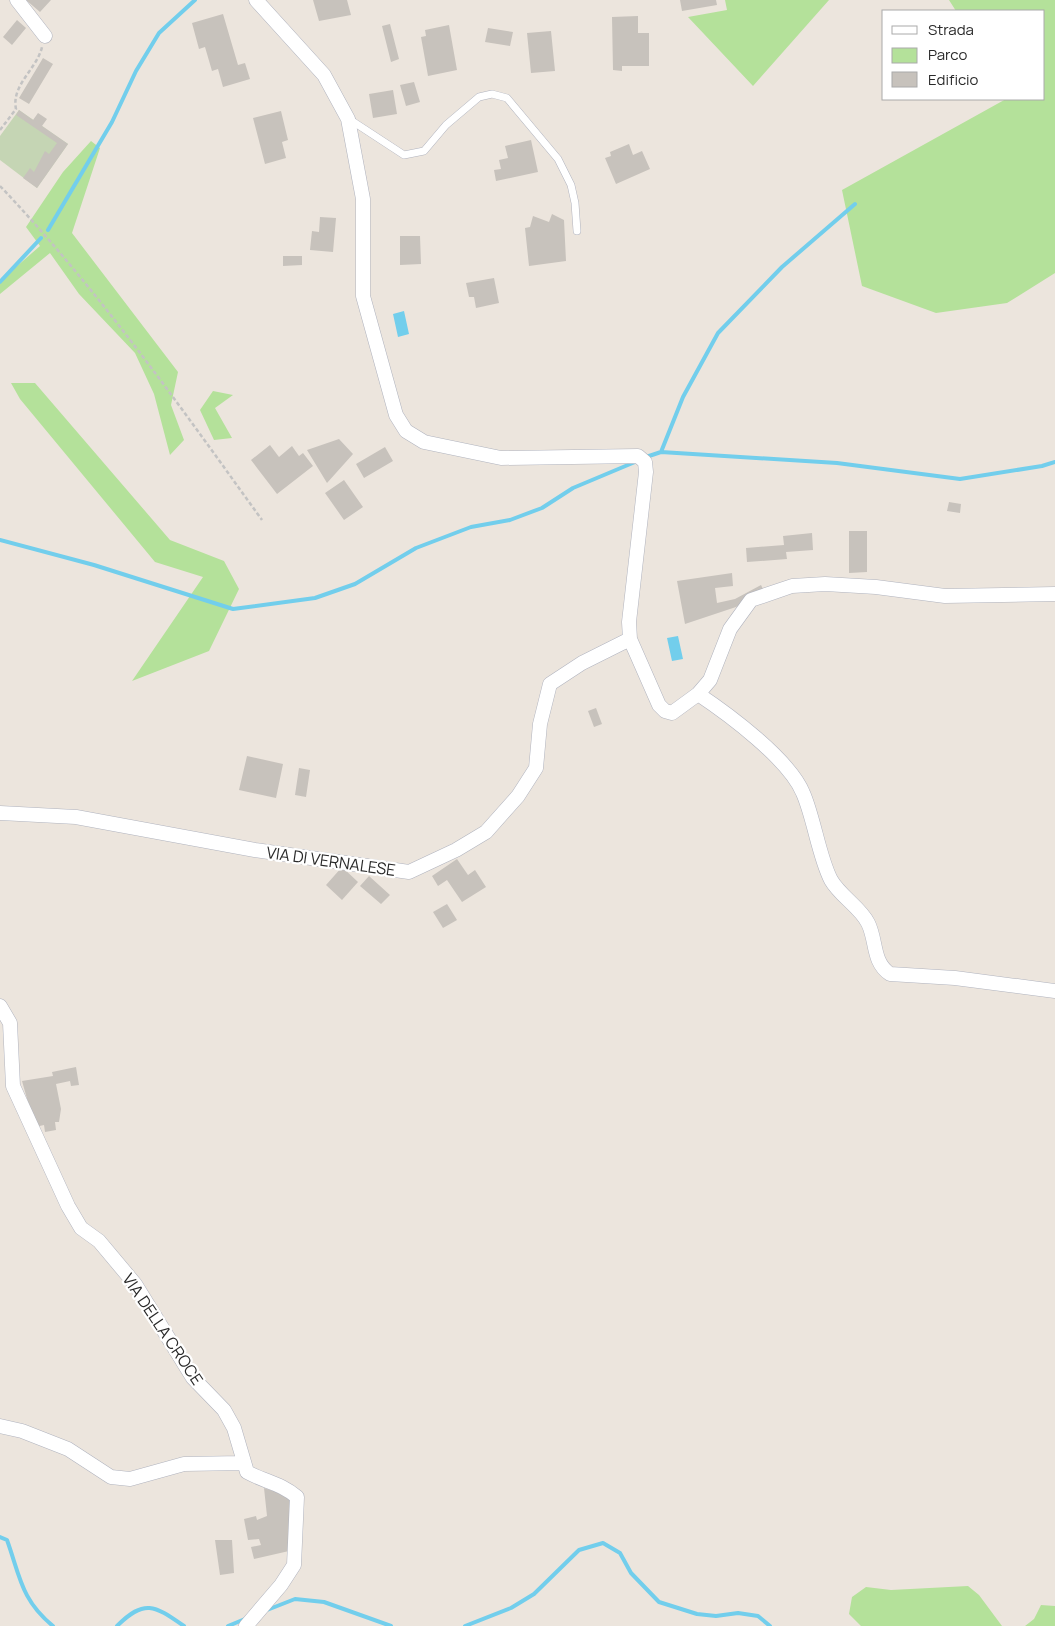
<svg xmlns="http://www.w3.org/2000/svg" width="1055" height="1626" font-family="Manrope,sans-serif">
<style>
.green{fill:#b4e19a}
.cemetery{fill:#c5d5b4}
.water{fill:#72ceec}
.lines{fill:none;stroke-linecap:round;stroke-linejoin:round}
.stream{stroke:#72ceec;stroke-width:4}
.building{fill:#c7c2bc}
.lane-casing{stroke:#b0b3be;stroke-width:8}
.street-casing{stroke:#b0b3be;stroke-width:15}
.path{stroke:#c3c3c3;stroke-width:2.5;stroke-dasharray:4 2.5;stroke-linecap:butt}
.lane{stroke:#fff;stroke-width:7}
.street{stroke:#fff;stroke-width:14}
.labels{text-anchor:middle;stroke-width:4.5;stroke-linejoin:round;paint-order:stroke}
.street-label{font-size:16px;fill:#2a2a2a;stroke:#fff}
</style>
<rect width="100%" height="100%" fill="#ece5dd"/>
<!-- green -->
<path class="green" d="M725 0H829L753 86 688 17 727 10Z
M949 0H1055V273L1007 303 936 313 862 286 842 190 1006 99H1044V11H956Z
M91 141 100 148 72 233 178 372 171 405 184 440 170 455 154 394 135 353 79 294 50 253 0 294V281L40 246 26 227 63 172Z
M11 383H35L170 540 224 561 239 589 209 651 132 681 203 577 155 562 20 399Z
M213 391 233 395 215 408 232 438 214 440 200 410Z
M968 1586 979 1595 1002 1626H861L849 1614 852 1597 866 1587 891 1590Z
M1041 1605 1055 1606V1626H1025L1034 1619Z"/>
<!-- cemetery -->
<path class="cemetery" d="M19 110 68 144 37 188 0 160V136Z"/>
<!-- water -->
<path class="water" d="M404 311 409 334 398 337 393 314Z
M678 636 683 659 672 661 667 638Z"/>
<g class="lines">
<!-- stream -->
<path class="stream" d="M48 230 112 122 136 71 159 33 195 0
M0 282 41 238
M661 452 683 397 718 333 782 267 855 204
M646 457 661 452 837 463 960 479 1042 466 1055 462
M0 540 94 565 233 609 315 598 355 584 416 548 471 527 510 520 542 508 573 488 635 462
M0 1537 7 1540C20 1576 21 1600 53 1626
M267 1610 295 1599 324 1602 391 1626
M117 1626C145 1598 155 1606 184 1626
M228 1626 245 1619
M465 1626 511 1608 534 1594 579 1550 603 1543 620 1553 631 1573 659 1602 697 1614 716 1616 738 1613 758 1616 770 1626"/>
</g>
<!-- building -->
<path class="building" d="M26 0H51L40 12Z
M313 0H347L351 15 319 21Z
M680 0H716L717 5 682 11Z
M223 14 238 65 245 63 250 79 223 87 218 69 212 71 205 47 199 49 192 23Z
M638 16V33H649V66H622V71L613 70 612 17Z
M17 20 26 28 12 45 3 37Z
M390 24 399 59 391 62 382 26Z
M449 25 457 70 428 76 421 37 426 36 425 30Z
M488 28 513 32 510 46 485 42Z
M551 31 555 71 531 73 527 33Z
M43 58 53 64 29 104 19 98Z
M414 82 420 102 406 106 400 85Z
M393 90 397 114 373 118 369 94Z
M19 110 33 120 38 113 47 119 42 126 68 144 37 188 23 178 30 168 34 172 45 151 49 154 57 143 16 115Z
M281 111 288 140 282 142 286 158 265 164 253 118Z
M531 140 538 172 496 181 494 170 501 169 499 160 508 158 505 146Z
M629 144 633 155 642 151 650 169 616 184 605 158 611 156 610 152Z
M552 214 564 220 566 261 529 266 525 228 530 227 533 216 549 222Z
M320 217 336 218 333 252 310 250 312 231 319 232Z
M400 236H420L421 264 400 265Z
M283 256H302V265L283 266Z
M494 278 499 303 476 308 474 297H469L466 283Z
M339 439 353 454 327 483 307 450Z
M270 445 279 457 292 446 299 456 303 453 313 466 277 494 251 460Z
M385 447 393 461 364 478 356 464Z
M344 480 363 507 344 520 325 493Z
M949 502 961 504 960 513 947 511Z
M849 531H867V572L849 573Z
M812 533 813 550 786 552 787 559 747 562 746 548 784 545 783 536Z
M732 573 733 586 715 588 717 603 735 599 761 585 764 591 736 607 685 624 677 581Z
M596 708 602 724 594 727 588 711Z
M247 756 283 764 276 798 239 790Z
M299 768 310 770 306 797 295 795Z
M457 859 468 875 475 870 486 887 462 902 447 880 438 886 432 876Z
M342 867 358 882 342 900 326 885Z
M369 876 390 895 381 904 360 886Z
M447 904 457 920 443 928 433 912Z
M76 1067 79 1085 71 1086 70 1081 56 1084 61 1109 59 1122H55L56 1130 45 1132 44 1125 35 1127 22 1081 53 1076 52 1072Z
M264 1488 292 1497 289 1551 254 1559 251 1547 261 1545 259 1539 248 1540 244 1519 256 1516 257 1520 267 1516Z
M215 1540H232L234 1573 220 1575Z"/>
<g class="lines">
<defs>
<path id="lane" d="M349 119 404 155 424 151 446 125 479 97 492 94 507 98 558 159 571 185 575 203 577 231"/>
<path id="street" d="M17 0 45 36
M256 0 324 75 348 119 363 199V296L396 415 406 431 424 442 501 458 638 456 645 462 646 472 629 622 630 639 659 705 665 711 672 713 698 694 710 680 730 629 751 600 792 586 825 584 876 587 945 596 1055 594
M698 694C728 714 789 759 803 793 814 818 819 857 831 880 840 896 860 907 868 923 877 941 872 962 890 974L955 978 1055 991
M0 813 76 817 255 850 409 872 456 850 486 832 518 796 536 768 540 724 550 684 582 663 630 639
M0 1006 10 1023 13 1086 68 1206 81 1228 99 1241 135 1284 193 1378 224 1410 234 1428 247 1472C265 1482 281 1483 297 1497L294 1565 281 1585 246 1626
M0 1426 22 1431 68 1449 111 1477 130 1479 184 1464 242 1463"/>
</defs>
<!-- lane casing -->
<use href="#lane" class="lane-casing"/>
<!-- street casing -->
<use href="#street" class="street-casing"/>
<!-- path -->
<path class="path" d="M0 130 16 109C11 85 37 69 42 47
M0 186C98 289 179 405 262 520"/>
<!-- lane -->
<use href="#lane" class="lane"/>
<!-- street -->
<use href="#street" class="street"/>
</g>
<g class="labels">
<!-- street labels -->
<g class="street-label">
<text transform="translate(331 861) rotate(8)" y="6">VIA DI VERNALESE</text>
<text transform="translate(163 1329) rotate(56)" y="6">VIA DELLA CROCE</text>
</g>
</g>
<!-- legend -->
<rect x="882" y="10" width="162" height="90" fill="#ffffff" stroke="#aaaaaa"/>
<rect x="892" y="26" width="25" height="8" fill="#ffffff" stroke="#aaaaaa"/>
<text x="928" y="35" font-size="15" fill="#2a2a2a">Strada</text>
<rect x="892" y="48" width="25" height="15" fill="#b4e19a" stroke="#aaaaaa"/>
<text x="928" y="60" font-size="15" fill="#2a2a2a">Parco</text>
<rect x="892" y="72" width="25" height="15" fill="#c7c2bc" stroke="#aaaaaa"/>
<text x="928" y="85" font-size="15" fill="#2a2a2a">Edificio</text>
</svg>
